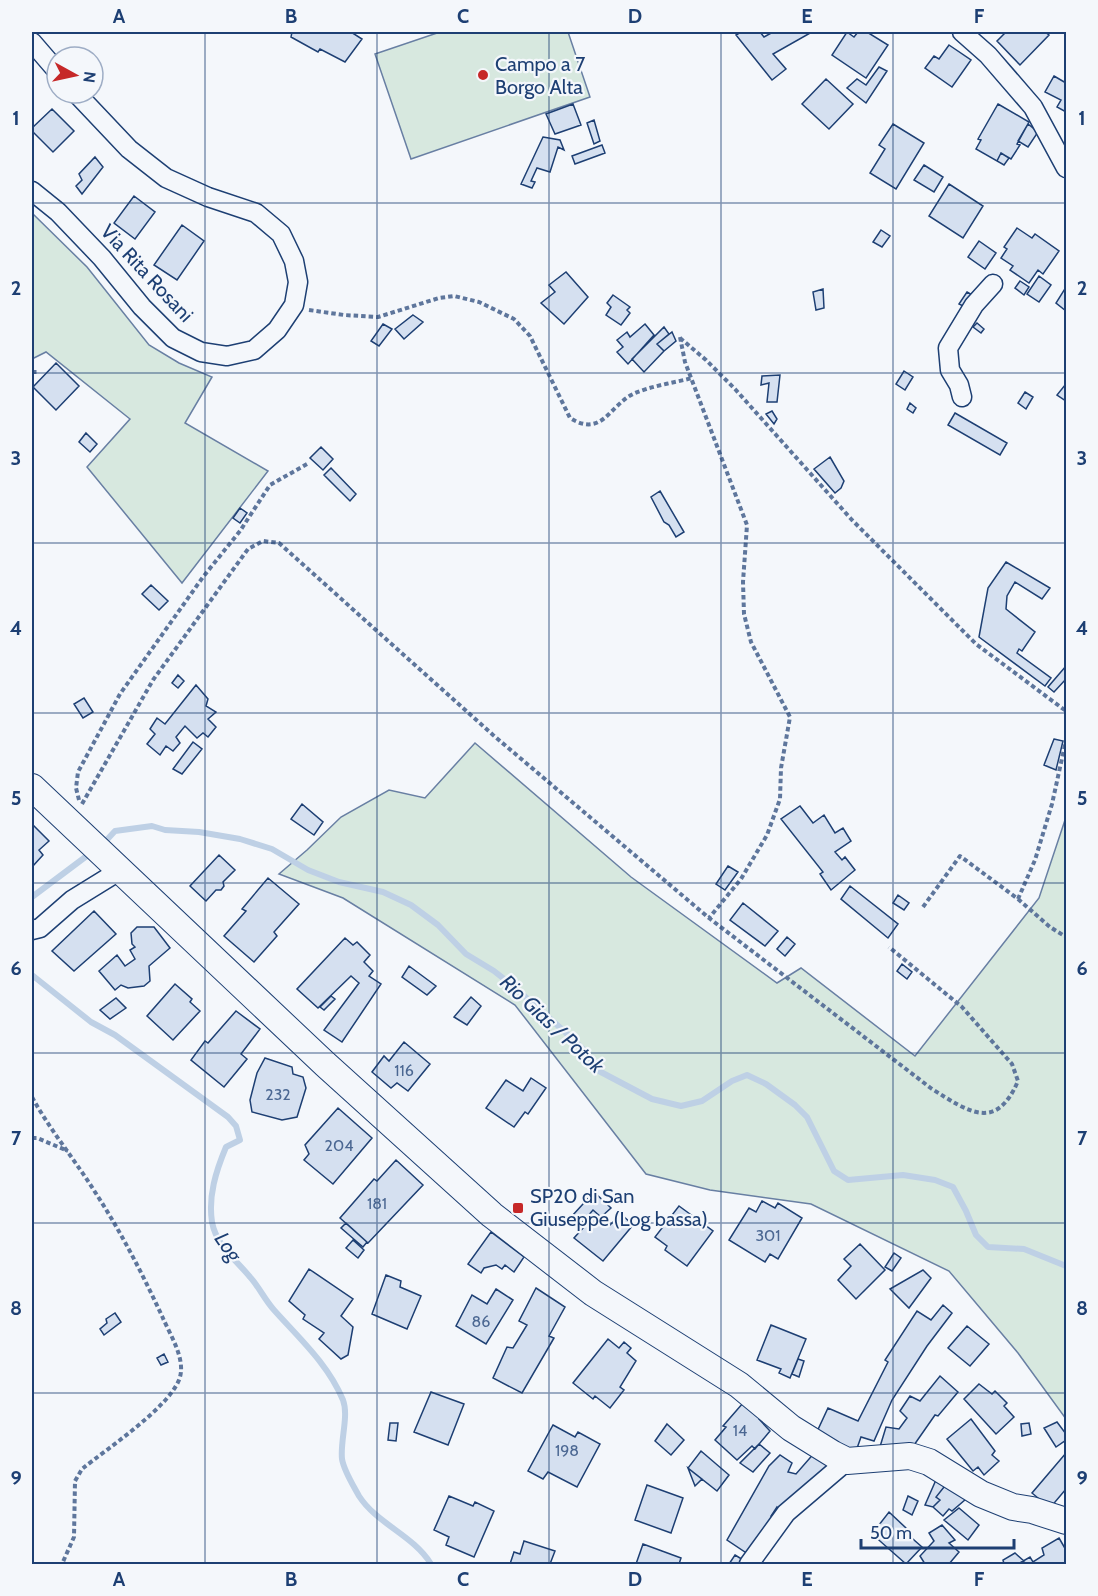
<svg xmlns="http://www.w3.org/2000/svg" width="1098" height="1596" font-family="Cabin,sans-serif">
<style>
.green{fill:#d7e8df;stroke:#687fa3;stroke-width:1.5}
.lines{fill:none;stroke-linecap:round;stroke-linejoin:round}
.stream{stroke:#bed0e5;stroke-width:6}
.building{fill:#d5e0f0;stroke:#1d3f73;stroke-width:1.5}
.street-casing{stroke:#1d3f73;stroke-width:21}
.secondary-casing{stroke:#1d3f73;stroke-width:28}
.path{stroke:#5e769c;stroke-width:4;stroke-dasharray:4.5 3;stroke-linecap:butt}
.street{stroke:#f4f7fb;stroke-width:18}
.secondary{stroke:#f4f7fb;stroke-width:26}
.grid{fill:none;stroke:#1d3f73;stroke-width:1.5;stroke-opacity:0.55}
.poi-dot{fill:#c62828;stroke:#f4f7fb;stroke-width:2}
.labels{text-anchor:middle;stroke-width:4.5;stroke-linejoin:round;paint-order:stroke}
.number-label{font-size:16px;fill:#4b6792}
.poi-label{font-size:20px;fill:#1d3f73;stroke:#f4f7fb;text-anchor:start}
.street-label{font-size:20px;fill:#1d3f73;stroke:#f4f7fb}
.water-label{font-size:21px;font-style:italic;fill:#1d3f73;stroke:#f4f7fb}
.neatline{fill:none;stroke:#1d3f73;stroke-width:2}
.grid-label{font-size:20px;text-anchor:middle;font-weight:bold;fill:#1d3f73}
</style>
<rect width="100%" height="100%" fill="#f4f7fb"/>
<!-- green -->
<path class="green" d="M440 32H568L590 97 411 159 375 54Z
M32 213 87 267 149 345 179 363 212 377 185 423 268 471 182 583 87 467 130 419 46 352 32 359Z
M475 743 631 877 777 983 801 968 915 1056 1039 898 1066 817V1419L1018 1353 949 1271 811 1204 710 1190 646 1174 515 1005 343 898 279 874 307 850 341 817 389 790 425 798Z"/>
<g class="lines">
<!-- stream -->
<path class="stream" d="M103 844 115 831 152 826 165 830 199 832 240 839 272 849 308 870 339 882 383 892 411 905 438 925 466 954 494 971 513 986 564 1031 584 1050 597 1070 652 1099 681 1106 702 1101 732 1081 747 1075 766 1084 795 1105 807 1117 834 1171 848 1180 903 1175 935 1180 953 1187 966 1211 976 1235 988 1247 1024 1249 1066 1266
M32 897 92 852
M32 975 91 1022 115 1035 228 1117 236 1126 240 1140 226 1147C216 1171 208 1196 212 1222 216 1245 236 1260 250 1277 259 1287 265 1300 274 1310 299 1338 328 1364 343 1400 349 1416 340 1441 342 1459 344 1471 353 1485 359 1496 377 1524 413 1535 431 1564"/>
</g>
<!-- building -->
<path class="building" d="M292 32H351L362 39 345 62 320 49 318 52 291 37Z
M741 32H760L764 37 773 32H812L773 54 786 69 772 80 736 35Z
M847 32 854 37 858 32H867L888 45 866 78 832 55Z
M1006 32H1045L1049 35 1020 65 997 41Z
M949 45 971 60 952 87 925 68 934 56 939 59Z
M879 67 887 71 866 103 847 88 857 79 866 85Z
M1054 76 1066 83V112L1057 107 1061 100 1045 92Z
M826 79 853 104 829 129 802 104Z
M573 104 581 125 555 134 546 114Z
M998 104 1029 122 1017 144 1020 145 1011 159 1001 153 997 161 976 149 981 140 978 139Z
M52 109 74 131 53 152 32 131V128Z
M594 120 600 141 594 144 587 123Z
M893 124 924 143 896 189 870 173 885 149 879 145Z
M1028 124 1038 132 1028 147 1018 141Z
M543 137 560 140 564 150 558 147 550 172 537 168 531 181 535 182 532 188 521 184Z
M602 145 605 153 575 164 572 156Z
M1001 153 1009 158 1004 165 997 161Z
M95 157 103 167 82 194 76 186 82 180 79 174Z
M924 165 943 177 934 192 914 180Z
M949 184 983 206 963 238 929 216Z
M134 196 155 212 135 239 114 223Z
M182 225 204 241 177 280 154 265Z
M1017 228 1032 238 1035 234 1059 251 1043 274 1038 270 1029 283 1010 270 1013 266 1001 258 1007 249 1004 247Z
M881 230 890 236 882 247 873 242Z
M979 241 996 253 985 269 968 257Z
M566 272 588 297 564 324 541 303 555 292 549 285Z
M1039 276 1051 285 1039 302 1027 294Z
M1020 281 1029 287 1024 295 1015 288Z
M1066 287V311L1056 303Z
M823 289 824 308 816 310 813 292Z
M967 292 974 296 967 308 959 304Z
M613 295 630 307 627 310 630 313 621 325 606 315 611 307 607 303Z
M413 315 423 322 404 339 395 329Z
M977 323 984 329 981 333 973 327Z
M383 324 392 329 379 346 371 341Z
M645 324 654 335 628 364 617 352 623 347 617 340 627 332 630 337Z
M664 327 669 334 657 344 664 351 644 372 632 359Z
M672 332 676 341 664 351 657 344Z
M56 363 79 386 56 410 33 387Z
M904 371 913 377 905 390 896 384Z
M780 375 777 402H767L769 383 761 385 762 376Z
M1065 385 1066 386V401L1057 395Z
M1025 392 1033 397 1026 409 1018 403Z
M910 403 916 408 913 413 907 409Z
M772 411 777 419 774 424 766 414Z
M955 413 1007 443 1000 455 948 425Z
M86 433 97 444 90 452 79 442Z
M321 447 333 459 323 470 310 458Z
M830 457 844 481 841 488 835 493 814 469Z
M331 468 356 494 350 501 324 475Z
M660 491 684 532 676 537 669 525 664 522 651 497Z
M240 508 247 513 240 523 233 518Z
M1006 562 1050 588 1042 599 1015 582 1007 596 1006 609 1035 632 1022 651 1019 649 1017 653 1051 678 1045 686 979 637 988 588Z
M151 585 168 601 159 610 142 594Z
M1066 666V679L1054 692 1048 687Z
M178 675 184 681 178 688 172 683Z
M196 685 208 699 206 706 216 712 208 719 216 727 208 737 203 733 197 738 185 726 176 737 180 743 173 751 166 746 160 755 147 744 155 734 150 729 157 718 165 724Z
M84 698 93 712 83 718 74 704Z
M1054 739 1063 741 1056 770 1044 765Z
M193 742 202 749 182 774 173 769Z
M302 804 323 822 314 835 291 819Z
M800 806 813 823 824 815 835 833 843 828 851 841 835 852 842 860 845 857 855 870 831 890 820 874 823 872 781 819Z
M32 824 49 841 39 850 43 855 32 867Z
M219 855 235 870 223 882 224 886 221 890H216L206 901 190 886Z
M728 866 738 872 725 890 716 884Z
M268 878 299 904 274 932 277 936 254 962 224 936 246 911 242 909Z
M850 886 898 924 888 938 841 899Z
M898 895 909 903 904 910 893 903Z
M743 903 778 931 765 946 730 920Z
M94 911 116 934 74 971 52 951Z
M137 927H154L170 948 149 966 150 981 144 986 128 988 121 985 115 990 99 971 117 955 125 966 135 959 130 950 135 947 132 944 131 933Z
M787 937 795 944 785 956 777 949Z
M345 938 353 945 357 942 370 955 364 962 373 971 369 976 381 984 342 1042 324 1030 359 983 351 976 318 1008 297 989Z
M902 964 912 972 907 979 897 971Z
M409 966 436 986 427 995 402 977Z
M175 984 192 999 190 1002 200 1011 173 1040 147 1016Z
M331 996 335 999 324 1010 320 1007Z
M471 997 481 1006 467 1025 454 1017Z
M116 998 126 1008 110 1019 100 1010Z
M236 1011 260 1029 241 1054 247 1059 224 1087 191 1060 205 1041 208 1043Z
M404 1042 430 1064 408 1091 397 1083 391 1088 372 1072 384 1056 389 1061Z
M265 1058 292 1067 293 1074 303 1077 306 1088 297 1117 282 1120 252 1112 250 1100 257 1073Z
M531 1078 546 1088 528 1114 525 1112 514 1127 486 1108 506 1080 523 1091Z
M338 1108 372 1138 333 1184 304 1160 309 1154 305 1145Z
M396 1160 423 1185 368 1243 340 1218 374 1179 377 1181Z
M594 1192 611 1208 601 1217 593 1210 581 1224 572 1216Z
M762 1201 775 1208 778 1203 802 1218 778 1259 770 1254 765 1262 729 1240 749 1208 756 1212Z
M679 1206 713 1231 687 1266 665 1250 667 1246 655 1237Z
M593 1210 610 1225 621 1214 633 1225 603 1261 574 1238 584 1227 581 1224Z
M346 1223 367 1242 363 1247 341 1228Z
M491 1232 524 1257 514 1272 505 1265 502 1269 496 1265 484 1268 481 1273 468 1264Z
M353 1240 364 1250 358 1258 346 1248Z
M860 1244 885 1270 856 1299 838 1280 851 1266 844 1259Z
M894 1253 901 1258 892 1271 885 1267Z
M309 1269 353 1299 341 1316 353 1327 348 1355 341 1359 319 1339 324 1333 303 1319 305 1315 289 1301Z
M923 1270 931 1278 909 1308 890 1289Z
M386 1275 401 1281 400 1287 421 1296 407 1329 372 1314Z
M536 1288 565 1307 549 1336 554 1338 522 1393 493 1378 507 1347 513 1348 527 1325 519 1321Z
M496 1289 513 1300 486 1344 456 1326 472 1295 487 1304Z
M943 1305 952 1313 927 1346 892 1400 874 1441 861 1437 855 1454 815 1436 828 1408 858 1421 888 1362 885 1360 917 1311 931 1320Z
M115 1313 121 1322 104 1335 100 1329 107 1323 106 1319Z
M771 1325 806 1339 790 1378 779 1373 781 1369 757 1360Z
M967 1326 989 1344 970 1366 948 1348Z
M608 1339 619 1348 624 1342 631 1348 627 1353 636 1361 620 1387 624 1390 610 1408 595 1396 593 1399 573 1383Z
M164 1354 168 1362 161 1365 157 1358Z
M798 1359 804 1361 799 1377 792 1374Z
M940 1376 958 1392 938 1416 935 1415 912 1448 879 1450 886 1427 899 1429 907 1418 900 1411 910 1396 920 1401Z
M979 1384 992 1394 995 1391 1007 1403 1004 1406 1014 1417 996 1434 964 1399Z
M431 1392 464 1404 448 1445 414 1432Z
M743 1403 760 1418 759 1419 770 1431 755 1449 752 1446 737 1460 715 1440 726 1427 723 1426Z
M971 1419 995 1451 992 1455 999 1461 984 1475 978 1467 973 1471 947 1439Z
M1057 1422 1066 1434V1440L1056 1447 1044 1428Z
M390 1423H398L396 1441 388 1440Z
M1029 1423 1031 1434 1022 1436 1021 1424Z
M667 1424 684 1440 671 1455 655 1441Z
M553 1425 575 1437 578 1432 600 1444 577 1487 548 1472 543 1479 528 1471Z
M759 1444 770 1453 753 1472 740 1463Z
M701 1451 729 1475 717 1491 688 1468Z
M816 1451 831 1463 779 1509 777 1507 771 1516 777 1521 751 1556 727 1540 769 1466 780 1455 792 1463 788 1472 796 1474Z
M1066 1453V1489L1050 1508 1032 1493Z
M688 1468 702 1479 695 1486Z
M939 1473 948 1482 936 1497 940 1500 933 1507 925 1505Z
M948 1482 966 1499 952 1511 949 1509 943 1516 933 1507 940 1500 936 1497Z
M647 1485 683 1498 671 1533 635 1520Z
M449 1496 473 1506 475 1502 494 1511 474 1557 446 1545 449 1537 434 1530Z
M908 1496 918 1501 912 1515 903 1510Z
M959 1508 979 1525 968 1540 944 1520Z
M889 1512 906 1528 905 1532 922 1547 906 1564 872 1534Z
M942 1525 955 1540 949 1543 959 1552 949 1564H925L920 1556 934 1541 929 1533Z
M1059 1538 1066 1550V1564H1018L1030 1557 1033 1562 1044 1555 1042 1548Z
M524 1541 555 1551 550 1564H510L514 1552 520 1554Z
M643 1544 681 1558 679 1564H636Z
M1015 1553 1024 1561 1018 1564H1004L1003 1560Z
M735 1555 745 1561 743 1564H729Z"/>
<g class="lines">
<defs>
<path id="street" d="M962 32 988 55 1033 107 1066 168
M32 42 57 71
M32 191 58 212 102 258 142 307 173 338 201 352 227 356 254 350 277 330 294 305 298 282 294 261 281 234 256 213 208 197 166 178 129 149 76 93
M962 397 959 385 950 370 948 348 974 305 993 284
M32 930 40 928 72 900 119 871
M749 1564 786 1513 847 1461"/>
<path id="secondary" d="M32 787 325 1064 492 1215 593 1293 739 1385 791 1428 833 1454 847 1461 910 1456 929 1462 981 1494 1013 1507 1032 1510 1066 1521"/>
</defs>
<!-- street casing -->
<use href="#street" class="street-casing"/>
<!-- secondary casing -->
<use href="#secondary" class="secondary-casing"/>
<!-- path -->
<path class="path" d="M309 310 344 315 378 317 439 298 454 296 479 302 514 319 530 336 570 418C602 438 609 406 633 394 650 386 673 383 692 378
M680 337 685 362 747 525 743 582 744 614 751 642 790 717 781 768 780 799 767 835 741 879 709 918
M680 338 706 360 735 389 852 520 976 644 1066 711
M32 372H37
M79 800 76 788 78 772 120 694 203 577 240 531 270 485 307 464
M82 804 153 680 248 549 263 541 279 543 493 735 709 918 932 1089C969 1112 996 1132 1018 1081L1012 1064 962 1007 889 947
M1018 899 1050 927 1066 937
M923 907 960 856 1018 899 1035 860 1052 804 1066 740
M32 1097C50 1130 75 1160 95 1192 121 1232 142 1273 162 1316 170 1335 187 1360 179 1380 167 1409 108 1448 82 1469L75 1481 74 1537 62 1564
M32 1138H37L68 1151"/>
<!-- street -->
<use href="#street" class="street"/>
<!-- secondary -->
<use href="#secondary" class="secondary"/>
</g>
<!-- grid -->
<path class="grid" d="M205 32V1564M377 32V1564M549 32V1564M721 32V1564M893 32V1564M32 203H1066M32 373H1066M32 543H1066M32 713H1066M32 883H1066M32 1053H1066M32 1223H1066M32 1393H1066"/>
<!-- markers -->
<g class="poi-dot">
<circle cx="483" cy="75" r="6"/>
<rect x="512" y="1202" width="12" height="12" rx="3"/>
</g>
<g class="labels">
<!-- number labels -->
<g class="number-label">
<text x="404" y="1076">116</text>
<text x="278" y="1100">232</text>
<text x="339" y="1151">204</text>
<text x="377" y="1209">181</text>
<text x="768" y="1241">301</text>
<text x="481" y="1327">86</text>
<text x="740" y="1436">14</text>
<text x="567" y="1456">198</text>
</g>
<!-- poi labels -->
<g class="poi-label">
<text x="495" y="71">Campo a 7<tspan x="495" dy="23">Borgo Alta</tspan></text>
<text x="530" y="1203">SP20 di San<tspan x="530" dy="23">Giuseppe (Log bassa)</tspan></text>
</g>
<!-- street labels -->
<g class="street-label">
<text transform="translate(147 273) rotate(47)" y="7">Via Rita Rosani</text>
</g>
<!-- water labels -->
<g class="water-label">
<text transform="translate(552 1024) rotate(43)" y="7">Rio Gias / Potok</text>
<text transform="translate(228 1247) rotate(56)" y="7">Log</text>
</g>
</g>
<!-- border -->
<rect width="1098" height="1596" fill="none" stroke="#f4f7fb" stroke-width="66"/>
<!-- north arrow -->
<g transform="translate(75 75) rotate(98)"><circle r="28" fill="#f4f7fb" stroke="#9eadc5" stroke-width="1.5"/>
<path d="M0-4.5L10 22L0 15L-10 22Z" fill="#c62828"/>
<text y="-9" font-size="16" font-weight="bold" text-anchor="middle" fill="#1d3f73">N</text>
</g>
<!-- scale -->
<path d="M861 1539v9h153v-9" fill="none" stroke="#1d3f73" stroke-width="3"/>
<text x="870" y="1539" font-size="18" fill="#1d3f73" stroke="#f4f7fb" stroke-width="4.5" paint-order="stroke">50 m</text>
<rect x="33" y="33" width="1032" height="1530" class="neatline"/>
<g class="grid-label">
<text x="119" y="23">A</text>
<text x="291" y="23">B</text>
<text x="463" y="23">C</text>
<text x="635" y="23">D</text>
<text x="807" y="23">E</text>
<text x="979" y="23">F</text>
<text x="16" y="125">1</text>
<text x="1082" y="125">1</text>
<text x="16" y="295">2</text>
<text x="1082" y="295">2</text>
<text x="16" y="465">3</text>
<text x="1082" y="465">3</text>
<text x="16" y="635">4</text>
<text x="1082" y="635">4</text>
<text x="16" y="805">5</text>
<text x="1082" y="805">5</text>
<text x="16" y="975">6</text>
<text x="1082" y="975">6</text>
<text x="16" y="1145">7</text>
<text x="1082" y="1145">7</text>
<text x="16" y="1315">8</text>
<text x="1082" y="1315">8</text>
<text x="16" y="1485">9</text>
<text x="1082" y="1485">9</text>
<text x="119" y="1586">A</text>
<text x="291" y="1586">B</text>
<text x="463" y="1586">C</text>
<text x="635" y="1586">D</text>
<text x="807" y="1586">E</text>
<text x="979" y="1586">F</text>
</g>
</svg>
